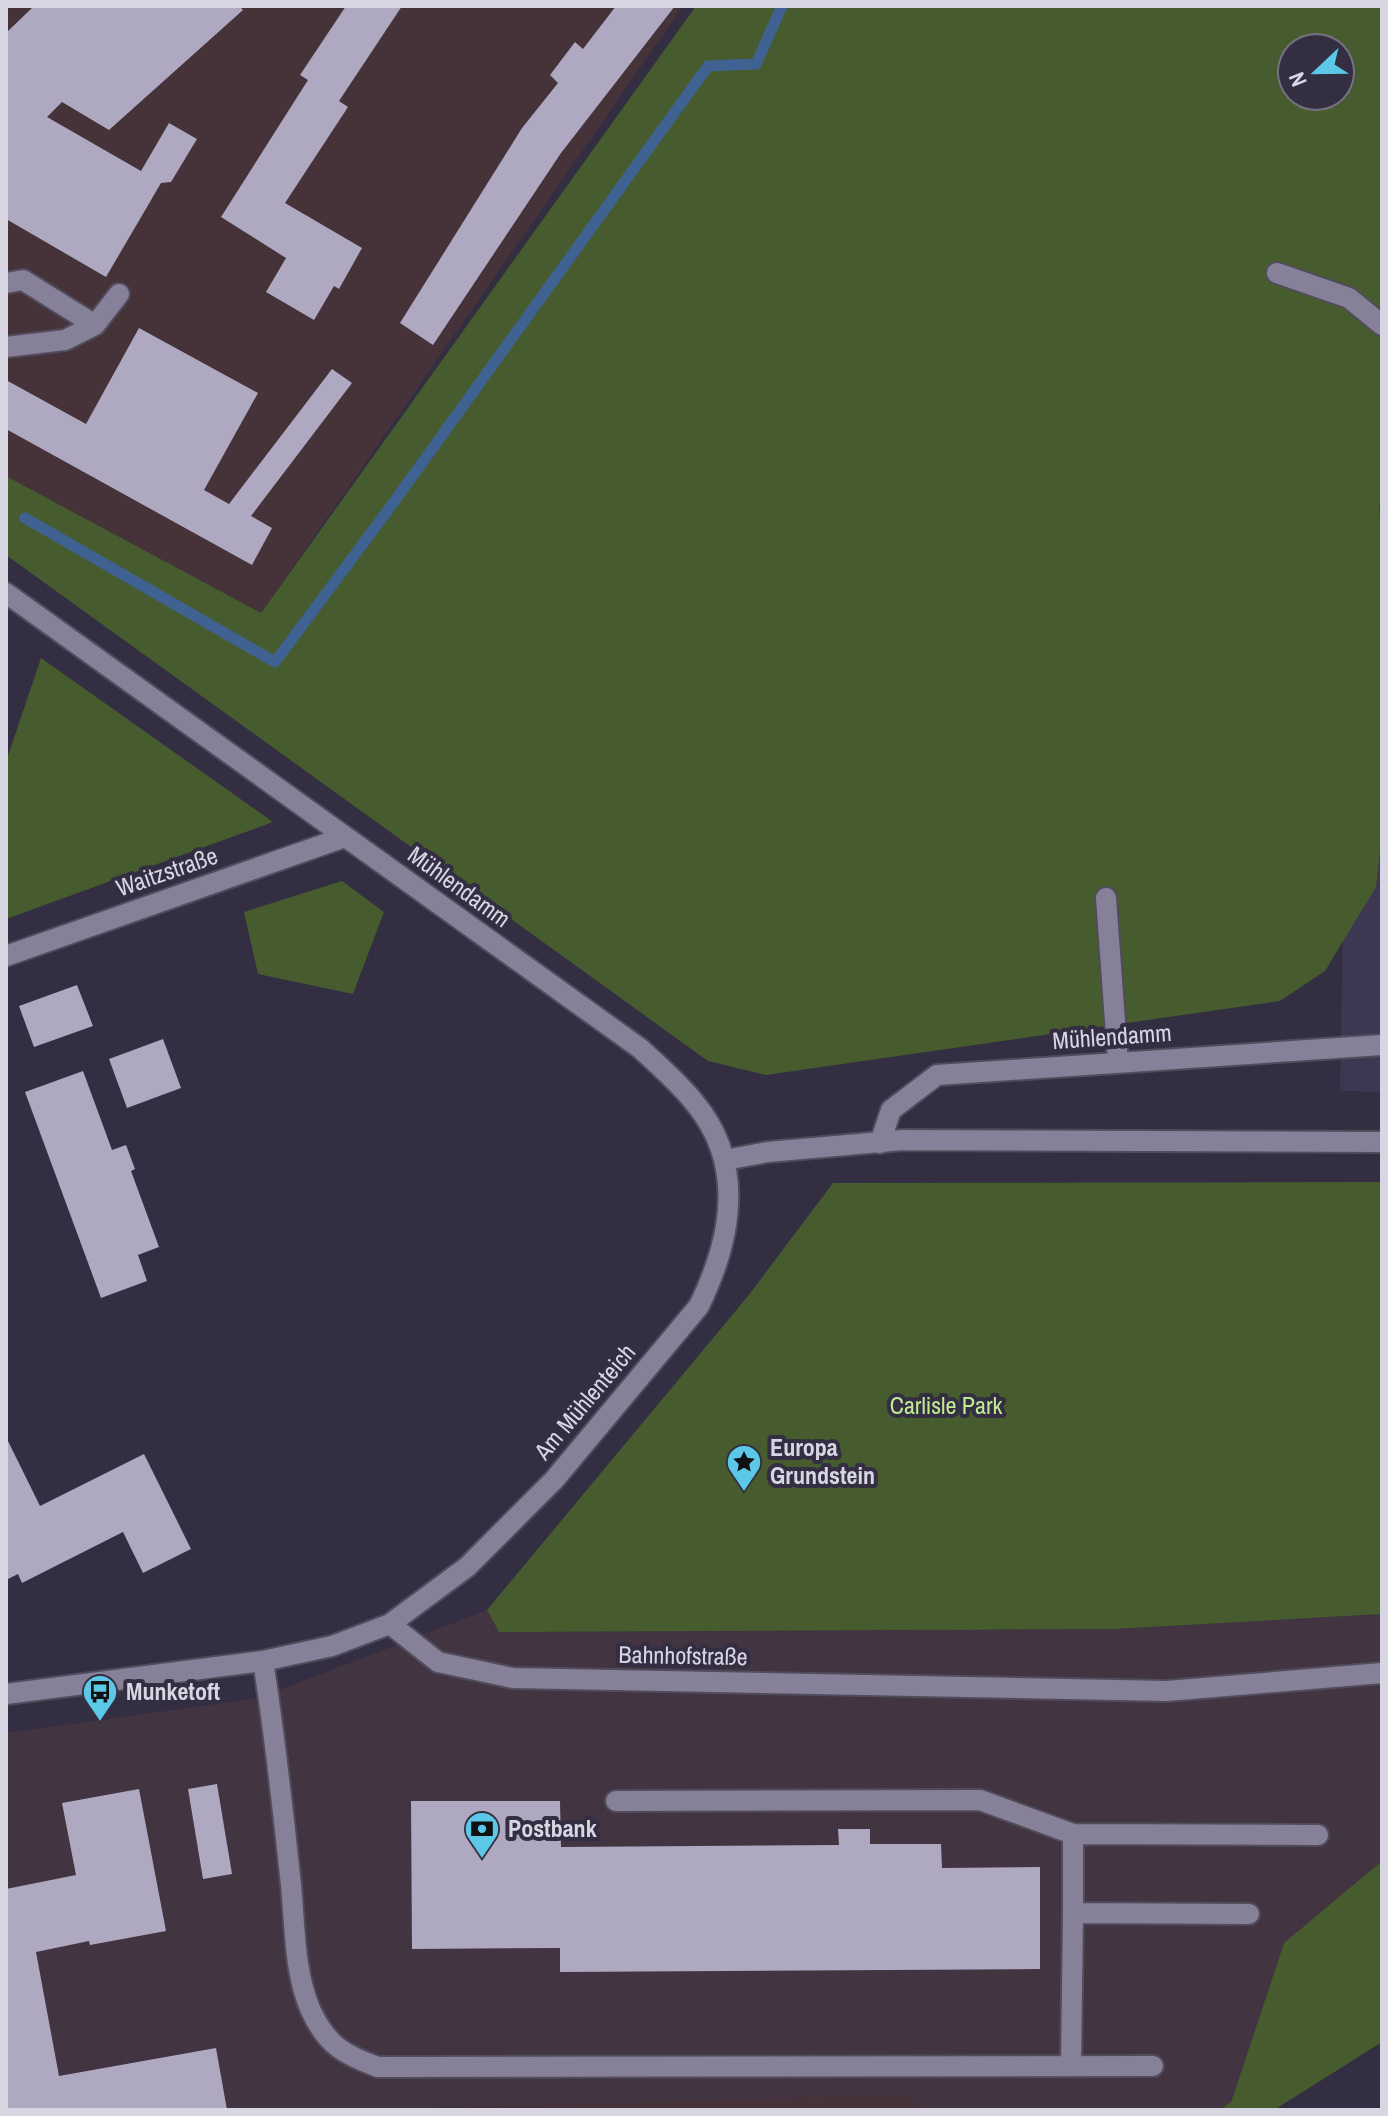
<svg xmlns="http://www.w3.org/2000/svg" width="1388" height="2116" font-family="'Archivo Narrow',sans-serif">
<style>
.commercial{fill:#423441}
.industrial{fill:#46333a}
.built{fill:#3e3751}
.green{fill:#475c2e;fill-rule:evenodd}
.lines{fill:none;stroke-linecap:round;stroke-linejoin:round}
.stream{stroke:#3f6293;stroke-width:11}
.building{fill:#aea9c1}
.minor-casing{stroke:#504c5c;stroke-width:24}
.minor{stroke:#868098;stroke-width:20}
.labels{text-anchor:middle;stroke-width:8;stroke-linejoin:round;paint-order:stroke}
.street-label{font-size:24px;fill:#d9d6e3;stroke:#332e42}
.park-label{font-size:24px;fill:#c1ea94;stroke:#332e42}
.poi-label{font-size:24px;font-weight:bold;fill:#d9d6e3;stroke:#332e42;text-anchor:start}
</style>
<rect width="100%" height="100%" fill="#332e42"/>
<!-- commercial -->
<path class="commercial" d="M487 1610 499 1632 1113 1629 1382 1614V1861L1284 1943 1230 2103 1219 2110H916L913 2095 365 2110H6V1733L259 1698Z"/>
<!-- industrial -->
<path class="industrial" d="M6 6H683L261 613 6 476Z
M914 2095 916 2110H365L893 2095Z"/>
<!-- built -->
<path class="built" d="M1382 336V1092L1340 1091 1351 459Z"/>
<!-- green -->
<path class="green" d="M696 6H1382V486L1379 507 1382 554V832L1376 887 1325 971 1280 1001 766 1075 708 1061 6 555V476L261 613ZM1292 48H1340V96H1292Z
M41 658 273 822 6 919V762Z
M342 881 384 912 353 994 258 974 244 912Z
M1382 1182V1614L1113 1629 499 1632 487 1610 748 1296 833 1183Z
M1382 1861V2042L1274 2110H1219L1231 2102 1284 1943Z"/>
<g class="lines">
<!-- stream -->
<path class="stream" d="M25 518 275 662 391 506 708 66 756 64 782 6"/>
</g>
<!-- building -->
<path class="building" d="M30 6H239L243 10 109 130 62 102 47 117 141 171 169 123 197 139 171 182 161 183 106 277 6 219V33L32 8Z
M346 6H402L339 101 348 107 285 203 362 248 339 289 334 286 314 320 266 292 286 258 221 217 308 80 300 75Z
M616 6H675L561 153 433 345 400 323 522 128 558 83 550 75 575 42 583 49Z
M139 328 258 393 204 490 229 504 332 369 352 383 251 516 272 528 252 565 6 429V380L86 424Z
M77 985 93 1026 34 1047 19 1006Z
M163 1039 181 1088 127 1108 109 1059Z
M83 1071 112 1150 126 1145 135 1169 131 1171 159 1247 138 1255 147 1281 101 1298 25 1092Z
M6 1437 40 1506 144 1454 191 1549 143 1573 123 1532 22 1583 18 1574 6 1580Z
M217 1784 232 1874 203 1879 188 1789Z
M139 1789 166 1931 90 1945 89 1941 36 1952 59 2076 216 2048 227 2110H6V1889L76 1875 62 1803Z
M411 1801H560L561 1847 839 1845 838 1829H870V1844H941L942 1868 1040 1867V1969L560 1972V1948L412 1949Z"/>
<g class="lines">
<defs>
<path id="minor" d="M1277 273 1349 298 1382 325
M6 283 23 280 95 325
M6 347 65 340 95 325 119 294
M6 593 641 1049C659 1066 679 1083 694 1102 746 1164 732 1238 699 1306L554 1480 467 1567 390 1624 332 1646 263 1661 6 1694
M1106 898 1118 1062
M6 956 345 837
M880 1143 891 1110 937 1075 1382 1045
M725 1160 768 1152 903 1140 1382 1142
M390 1624 438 1662 513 1678 1167 1691 1382 1673
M263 1661C275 1735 283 1810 291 1885 295 1925 294 1973 311 2011 327 2045 344 2055 378 2067L1153 2066
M616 1801 980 1800 1073 1834
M1073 1913V1834L1318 1835
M1071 2066 1073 1913 1249 1914"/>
</defs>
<!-- minor casing -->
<use href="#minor" class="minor-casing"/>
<!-- minor -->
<use href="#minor" class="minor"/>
</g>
<!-- icons -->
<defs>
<symbol id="sight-pin" viewBox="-11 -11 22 30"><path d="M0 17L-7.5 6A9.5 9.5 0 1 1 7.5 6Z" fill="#5ac8e6" stroke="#332e42"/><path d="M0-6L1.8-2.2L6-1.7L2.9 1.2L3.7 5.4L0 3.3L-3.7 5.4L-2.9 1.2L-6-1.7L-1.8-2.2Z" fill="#111"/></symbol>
<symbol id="bus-pin" viewBox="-11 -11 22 30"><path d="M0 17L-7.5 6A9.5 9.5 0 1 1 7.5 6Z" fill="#5ac8e6" stroke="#332e42"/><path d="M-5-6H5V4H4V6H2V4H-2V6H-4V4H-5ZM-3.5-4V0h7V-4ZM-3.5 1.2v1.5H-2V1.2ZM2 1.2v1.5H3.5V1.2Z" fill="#111"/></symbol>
<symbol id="bank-pin" viewBox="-11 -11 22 30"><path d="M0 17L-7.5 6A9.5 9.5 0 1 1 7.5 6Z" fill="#5ac8e6" stroke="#332e42"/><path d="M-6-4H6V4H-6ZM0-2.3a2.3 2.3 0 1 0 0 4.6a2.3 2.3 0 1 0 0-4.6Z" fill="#111"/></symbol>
</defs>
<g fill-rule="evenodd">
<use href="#sight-pin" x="724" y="1442" width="40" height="54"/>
<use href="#bus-pin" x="80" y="1672" width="40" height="54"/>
<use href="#bank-pin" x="462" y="1809" width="40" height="54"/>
</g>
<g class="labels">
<!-- street labels -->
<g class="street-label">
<text transform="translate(167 872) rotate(-19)" y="8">Waitzstraße</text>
<text transform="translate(459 887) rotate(36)" y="8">Mühlendamm</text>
<text transform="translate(1112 1037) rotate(-4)" y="8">Mühlendamm</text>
<text transform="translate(585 1402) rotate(-50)" y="8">Am Mühlenteich</text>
<text transform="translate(683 1656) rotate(1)" y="8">Bahnhofstraße</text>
</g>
<!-- park labels -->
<g class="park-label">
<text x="946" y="1414">Carlisle Park</text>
</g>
<!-- poi labels -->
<g class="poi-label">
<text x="770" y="1456">Europa<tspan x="770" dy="28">Grundstein</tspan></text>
<text x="126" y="1700">Munketoft</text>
<text x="508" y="1837">Postbank</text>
</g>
</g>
<!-- border -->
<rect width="1388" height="2116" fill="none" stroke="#d9d6e3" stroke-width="16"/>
<!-- north arrow -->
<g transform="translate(1316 72) rotate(248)"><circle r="38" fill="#332e42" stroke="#757182" stroke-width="2"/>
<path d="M0-6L14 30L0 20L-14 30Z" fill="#5ac8e6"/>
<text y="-12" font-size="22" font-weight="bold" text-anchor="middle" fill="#d9d6e3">N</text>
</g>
</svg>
